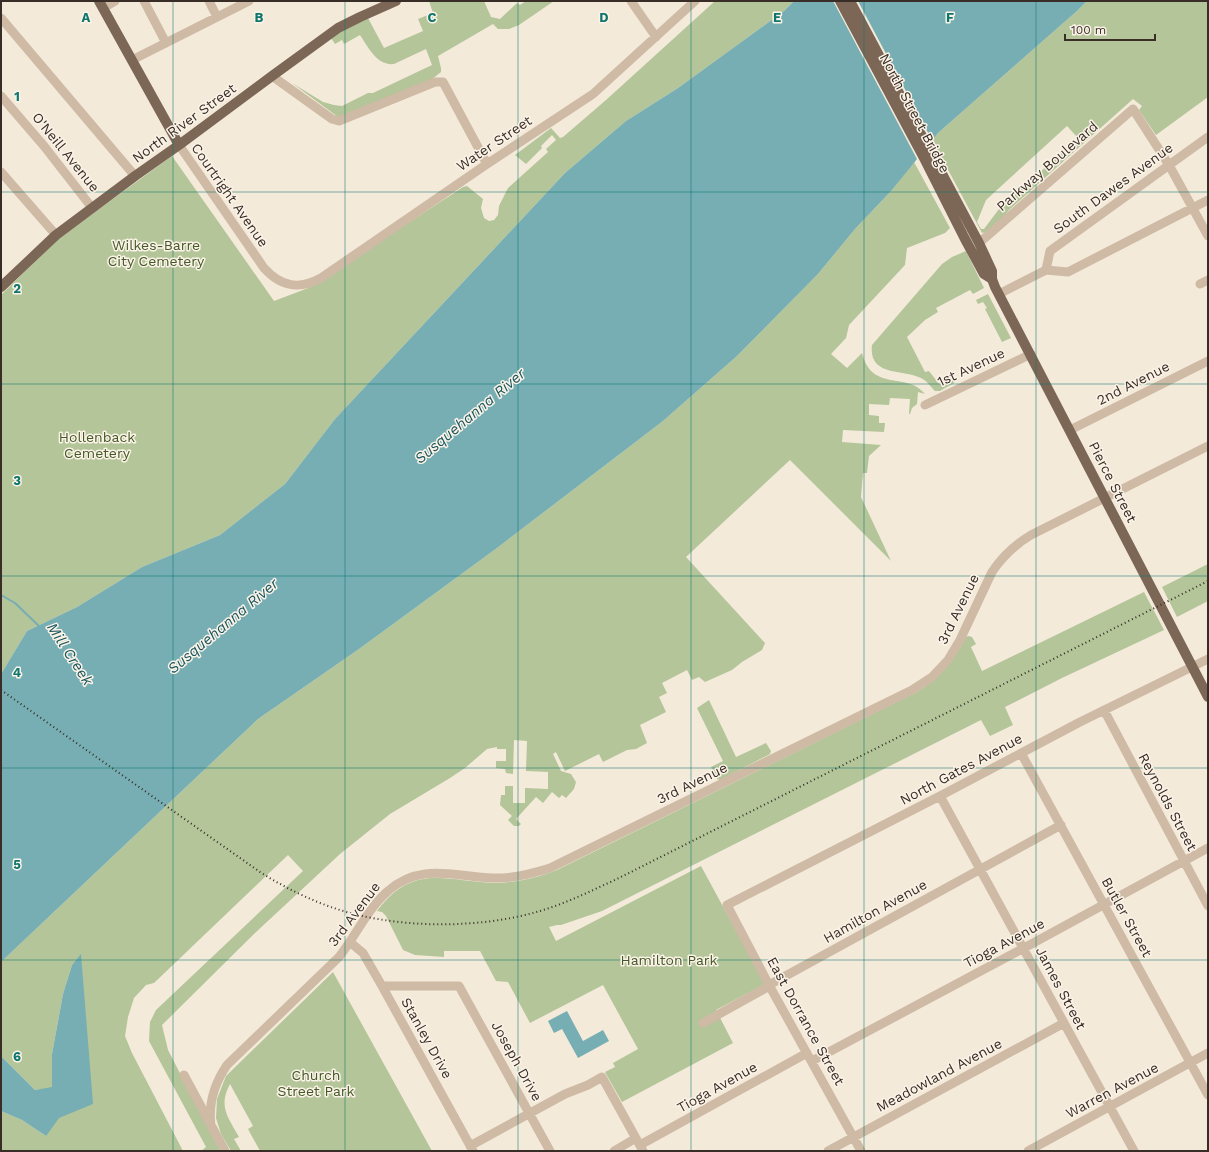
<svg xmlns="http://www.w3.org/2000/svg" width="1209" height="1152" font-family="'Work Sans',sans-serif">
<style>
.green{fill:#b3c599;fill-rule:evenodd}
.water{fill:#76aeb4}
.pier{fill:#f4eada}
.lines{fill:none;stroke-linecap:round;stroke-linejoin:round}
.stream{stroke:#76aeb4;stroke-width:2}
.minor{stroke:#cebaa5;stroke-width:9}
.major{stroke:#7c6656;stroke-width:10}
.rail{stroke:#392e27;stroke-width:2;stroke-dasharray:1 3;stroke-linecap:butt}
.grid{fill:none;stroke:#0f766e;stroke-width:1;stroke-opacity:0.55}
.labels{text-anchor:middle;stroke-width:3;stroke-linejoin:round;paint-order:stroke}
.street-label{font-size:14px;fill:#392e27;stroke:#fbf3e7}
.park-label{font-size:14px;fill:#445928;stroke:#fbf3e7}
.water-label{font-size:15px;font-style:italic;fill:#18555e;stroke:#fbf3e7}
.grid-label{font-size:13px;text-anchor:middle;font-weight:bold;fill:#0f766e;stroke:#fbf3e7;stroke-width:3;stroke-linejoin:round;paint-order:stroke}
</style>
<rect width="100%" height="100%" fill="#f4eada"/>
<!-- green -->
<path class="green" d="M429 1H484L491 17 500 19 517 3 520 5 526 1H554L519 25 509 29H498L493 24 438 56 441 68V72L431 80 338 117 292 83 323 102 334 105 342 106 368 93H373L432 65 426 49 394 64C377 66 368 47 360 35L344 44 342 40 335 44 331 38 341 30 368 18 384 48 423 31 418 19 433 13Z
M715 1H794L784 11 678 88 626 121 565 173 335 419 285 484 220 535 142 567 77 607 27 631 1 674V295L59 238 172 156 274 301 311 287 463 187 467 186 483 199 481 208 484 218 489 221 494 220 498 215 499 206 508 188 548 152 546 149 556 140 552 135 541 146 542 148 526 164 515 155 551 128 560 138 563 137 606 100Z
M1087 1H1208V97L1156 135 1139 110 1142 106 1133 99 1009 210C1002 218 993 231 982 233L932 140 938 133 1077 11ZM1067 126 1078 138 999 209 984 229H981L977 222 986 200Z
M914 162 950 228 945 233 907 248 905 265 849 325 846 338 831 354 847 368 862 353C872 393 907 371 925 394L918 392 917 404 912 408 910 414H909L910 399 890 398 889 405 869 404V415L879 416V423H885L884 432 843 430 842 442 881 445 869 456 867 473H863L861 497 891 561 790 460 686 557 765 643 762 650 742 662 732 670 705 682 699 677 692 680 687 670 662 683 667 693 659 697 666 712 640 725 647 743 636 749 627 750 603 762 599 754 565 771 556 752 553 754 561 771 571 774 576 782 574 789 566 798 562 795 559 798 552 792 543 803 536 797 516 819 521 824 519 826H514L508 820 512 816 500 805 501 795H505V786H513V803H525V788L548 789V772L526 771 527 741 514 740 513 774 506 773 505 769 496 768V761H506V749H497V747L487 749 465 768 450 778 390 814 340 854 255 933 162 1025 168 1050 220 1151H201L206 1147 149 1041 150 1022 156 1010 303 871 288 855 154 983 146 985 134 998 128 1017 125 1036 132 1053 183 1151H1V1111L22 1120 46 1136 81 955 72 965 63 994 52 1054V1088L35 1090 1 1056V962L258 719 359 649 497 548 663 421 737 356 818 274 855 229 892 190Z
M966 251 984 288 973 294 970 290 936 308 938 312 925 320 907 337 925 372 929 371 939 384 952 378 954 383 940 391H935C930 386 927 381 921 378 904 369 868 377 872 345L942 264 952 257Z
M988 294 1011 338 1002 342 985 309 987 308 983 302 978 304 976 300Z
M1208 564V601L1177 617 1162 587Z
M1144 592 1164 630 1062 678 1005 707 1013 725 990 736 981 720 602 911 561 925H557L549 927 556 941 701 866 765 984 716 1010 733 1043 622 1102 605 1072 615 1067 613 1063 638 1049 603 985 530 1023 508 982 496 981 480 951H444V957L415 955 403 950 386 916 382 912 377 911C413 863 444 881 494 883 515 883 537 878 557 870L917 692C940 678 954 661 966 637L968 636 972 637 976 644 971 647 982 671Z
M709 700 736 757 766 743 771 751 770 754 720 780 717 779 711 767 723 761 697 708Z
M333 972 432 1151H260L248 1129 253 1126 230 1084C218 1107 228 1117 239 1137L234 1139 241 1151H231L221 1134 216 1118 217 1099 226 1076Z"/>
<!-- water -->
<path class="water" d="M794 1H1087L1077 11 938 133 892 190 855 229 818 274 737 356 663 421 497 548 359 649 258 719 1 962V674L27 631 77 607 142 567 220 535 285 484 335 419 565 173 626 121 678 88 784 11Z
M81 954 93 1104 59 1118 46 1136 22 1120 1 1111V1056L35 1090 52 1087V1054L63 994 72 965Z
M567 1011 583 1041 603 1030 609 1041 578 1058 562 1029 554 1033 548 1021Z"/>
<!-- pier -->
<path class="pier" d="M833 1H858L933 142 918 161Z"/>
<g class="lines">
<!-- stream -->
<path class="stream" d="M1 595 15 603 40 627"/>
<!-- minor -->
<path class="minor" d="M144 1 166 43
M209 1 217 17
M631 1 656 37
M103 8 115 1
M1 18 135 176
M132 60 249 1
M272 76 332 119 339 121 435 82H443L487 164
M1 96 44 146 93 209
M179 145 264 268C281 287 299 290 321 278L487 164 593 94 695 1
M1 172 56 235
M979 243 1133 109 1169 165 1208 236
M1046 270 1050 251 1208 137
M1046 270 1068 272 1208 200
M1200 284 1208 280
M999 294 1046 270
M925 405 1031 354
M1070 430 1208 361
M1104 710 1208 906
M1021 753 1208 1095
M940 796 1134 1151
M351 943 363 953 382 986 473 1151
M382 986H459L550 1151
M703 1023 766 988 769 985 1061 825
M812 1061 1024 948 1208 848
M184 1075 225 1151
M211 1126C208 1103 214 1084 227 1065L339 957C355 937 368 908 388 891 420 862 455 877 493 878 512 879 531 874 550 868L912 690 932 677 948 660 960 640 992 572C1002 557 1016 544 1031 535L1208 446
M640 1145 807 1053
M470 1146 565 1094 588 1085 602 1077 643 1151
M614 1151 636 1138
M828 1151 1064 1023
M861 1151 769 985 727 905 940 796 1080 722 1208 659
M1028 1151 1208 1053"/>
<!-- major -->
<path class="major" d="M99 1 179 145
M840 1 925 160 965 239 984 274 992 279
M850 1 979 243 992 271V279L995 287 1208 697
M1 287 56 235 135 176 179 145 272 76 338 28 360 17 396 1"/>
<!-- rail -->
<path class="rail" d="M1 690 260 872C282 886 304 897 328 906 391 929 476 930 540 911 567 903 593 890 619 878L1208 581"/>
</g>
<!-- grid -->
<path class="grid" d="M173 1V1151M345 1V1151M518 1V1151M691 1V1151M864 1V1151M1036 1V1151M1 192H1208M1 384H1208M1 576H1208M1 768H1208M1 960H1208"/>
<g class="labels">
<!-- street labels -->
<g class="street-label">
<text transform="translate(915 113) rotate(62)" y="5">North Street Bridge</text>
<text transform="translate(184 123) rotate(-36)" y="5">North River Street</text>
<text transform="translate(494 143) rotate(-34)" y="5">Water Street</text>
<text transform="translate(66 152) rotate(51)" y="5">O'Neill Avenue</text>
<text transform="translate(1047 166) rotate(-41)" y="5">Parkway Boulevard</text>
<text transform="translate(1113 188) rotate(-36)" y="5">South Dawes Avenue</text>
<text transform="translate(230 195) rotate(55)" y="5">Courtright Avenue</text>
<text transform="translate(971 367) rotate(-25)" y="5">1st Avenue</text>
<text transform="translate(1133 383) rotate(-27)" y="5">2nd Avenue</text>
<text transform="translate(1113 482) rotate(63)" y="5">Pierce Street</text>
<text transform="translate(958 609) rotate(-64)" y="5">3rd Avenue</text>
<text transform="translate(961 769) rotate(-28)" y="5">North Gates Avenue</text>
<text transform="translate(692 783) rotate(-26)" y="5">3rd Avenue</text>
<text transform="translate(1168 802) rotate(62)" y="5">Reynolds Street</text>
<text transform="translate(875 911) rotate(-29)" y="5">Hamilton Avenue</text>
<text transform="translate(354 914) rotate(-53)" y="5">3rd Avenue</text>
<text transform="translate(1127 917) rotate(61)" y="5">Butler Street</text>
<text transform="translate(1004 943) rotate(-28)" y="5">Tioga Avenue</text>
<text transform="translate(1061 988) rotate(62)" y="5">James Street</text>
<text transform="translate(806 1021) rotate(61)" y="5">East Dorrance Street</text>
<text transform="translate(427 1038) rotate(61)" y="5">Stanley Drive</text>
<text transform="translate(517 1061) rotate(61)" y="5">Joseph Drive</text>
<text transform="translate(939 1075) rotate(-28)" y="5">Meadowland Avenue</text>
<text transform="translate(717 1087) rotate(-29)" y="5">Tioga Avenue</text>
<text transform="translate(1112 1090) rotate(-28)" y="5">Warren Avenue</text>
</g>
<!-- park labels -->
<g class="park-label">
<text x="156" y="250">Wilkes-Barre<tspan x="156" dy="16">City Cemetery</tspan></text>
<text x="97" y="442">Hollenback<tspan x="97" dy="16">Cemetery</tspan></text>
<text x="669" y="965">Hamilton Park</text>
<text x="316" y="1080">Church<tspan x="316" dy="16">Street Park</tspan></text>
</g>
<!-- water labels -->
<g class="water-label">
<text transform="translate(470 416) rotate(-40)" y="5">Susquehanna River</text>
<text transform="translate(223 626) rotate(-40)" y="5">Susquehanna River</text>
<text transform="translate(70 654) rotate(57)" y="5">Mill Creek</text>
</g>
</g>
<g class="grid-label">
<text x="86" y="22">A</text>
<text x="259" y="22">B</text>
<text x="432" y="22">C</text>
<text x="604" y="22">D</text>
<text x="777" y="22">E</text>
<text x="950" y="22">F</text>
<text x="17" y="101">1</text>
<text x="17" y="293">2</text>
<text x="17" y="485">3</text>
<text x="17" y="677">4</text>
<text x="17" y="869">5</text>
<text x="17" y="1061">6</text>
</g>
<!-- border -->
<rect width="1209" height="1152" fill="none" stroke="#392e27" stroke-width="4"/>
<!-- scale -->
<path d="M1065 34v6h90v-6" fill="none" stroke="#392e27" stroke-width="2"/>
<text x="1071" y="34" font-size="12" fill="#392e27" stroke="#fbf3e7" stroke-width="3" paint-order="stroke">100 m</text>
</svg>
